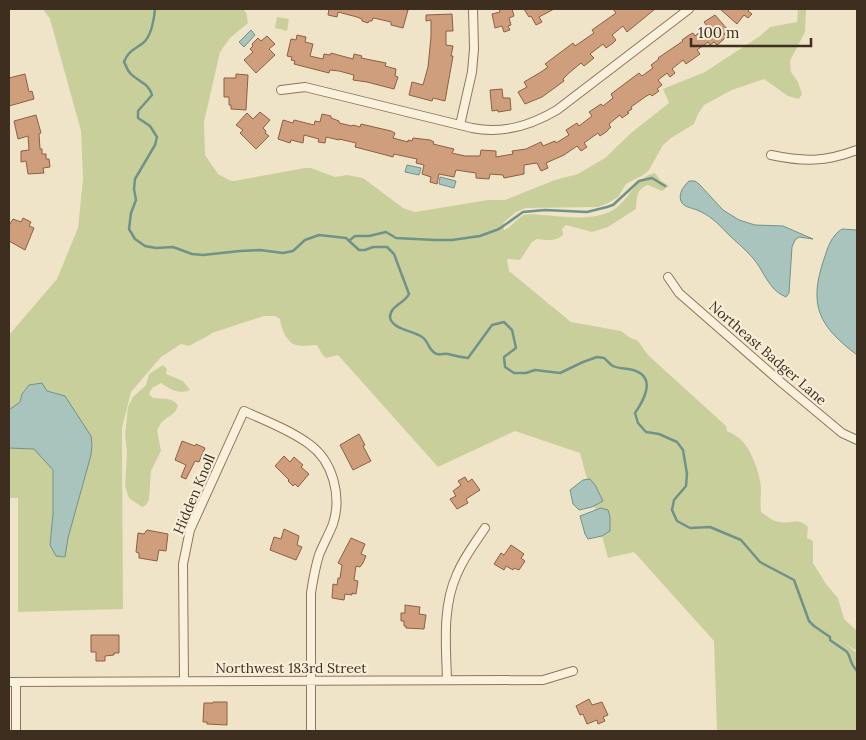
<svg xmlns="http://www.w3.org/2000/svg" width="866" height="740" font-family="Lora,serif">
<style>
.green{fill:#c9cf9b}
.water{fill:#a9c4bc;stroke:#6f938a}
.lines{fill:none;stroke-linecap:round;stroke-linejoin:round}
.stream{stroke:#6f938a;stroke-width:2.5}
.building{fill:#cf9f7d;stroke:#8d5f41}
.street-casing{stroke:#8d765c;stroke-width:10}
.street{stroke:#faf1dc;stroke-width:8}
.labels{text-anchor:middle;stroke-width:4.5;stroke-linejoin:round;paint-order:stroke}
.street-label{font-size:14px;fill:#3d2e20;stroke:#f7eed8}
</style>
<rect width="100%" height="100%" fill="#f0e4c8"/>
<!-- green -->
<path class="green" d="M43 9H242L246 12 248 23 230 38 220 52 204 122 205 155 218 174 229 180 234 181 305 168H311L335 177 347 175 363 178 403 208 415 212 488 200H505L555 180 578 174 605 158 631 133 669 103 663 89 705 72 760 36 770 27 797 22 798 9H806L805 32 790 61 791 72 798 82 802 94 799 99 788 96 764 79 732 90 704 105 698 114 694 124 671 138 663 145 649 170 645 174 626 184 618 197 608 203 598 207 526 208 516 212 503 223 504 230C512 227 516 219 522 216 528 213 536 215 541 215 563 216 593 222 613 210 630 200 635 177 655 173L660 180 669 186 662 191 648 185C636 189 637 198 636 209L608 227 592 232 566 225 562 229 563 235C555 242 547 240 537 239L532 242 520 260 507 259 509 271 571 322 621 331 629 337 638 341 648 355 726 426 727 431C733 434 739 437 743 442 752 451 761 477 761 489 761 497 760 504 761 512 766 515 774 522 780 522 790 524 799 517 808 527L807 538 813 541V563L826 584 838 598 844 619 857 631V651L843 642 857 653V731L717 730 714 641 634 552 608 558 580 453 515 431 438 467 338 355 326 358 322 354 317 345C311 345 302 347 296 345 286 342 281 328 280 319L275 316H264L212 333 208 336 189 346 181 344 161 357 131 392 122 428 123 609 18 612V498H9V335L57 279 78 228 83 179 81 131 50 19Z
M277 17 289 19 287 31 275 28Z
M163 365 167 369 166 374 183 381 190 390C178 395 170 389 161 383L152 388 149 394 153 398C163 399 173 397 178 406 175 415 168 416 162 422 160 424 159 427 157 430L161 451 151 471 149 500 146 505 142 507 129 498 125 486 127 452 125 435 128 407 133 397 146 385 149 374Z"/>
<!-- water -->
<path class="water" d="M251 30 255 35 244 47 239 42Z
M407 165 421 168 419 175 405 172Z
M440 177 456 181 454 188 439 184Z
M689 181H695L699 184 723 210 739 220 755 225 783 226 813 239 799 237 795 240 792 247 789 293 786 297C768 290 764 270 752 257 744 248 735 241 727 233 718 223 709 215 697 210 692 208 683 207 681 201 678 193 684 186 689 181Z
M842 229 857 230V355C819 326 808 306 824 259 828 247 831 236 842 229Z
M42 383 47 391 65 396 91 436 92 445 91 455 68 538 65 557 56 556 50 545 53 514V470L34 449 9 448V410L20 402 22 394 29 385Z
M590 479 595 485 603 501 592 507 579 510 573 504 570 490 583 480Z
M601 508 608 510 610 517V531L602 536 588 539 585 534 580 516Z"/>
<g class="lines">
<!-- stream -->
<path class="stream" d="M155 9C154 19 152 36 143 43 134 50 128 51 124 62 126 65 127 70 130 73 137 81 149 83 152 95L138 111V118L150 126 157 137 155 145 135 179 134 189 136 200 131 213 129 229 135 239 145 246 156 248 173 247 192 254 203 255 240 251 260 250 283 253 293 251 305 240 319 235 346 238 359 250H365L373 247H387L394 254 409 294C405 303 390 306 390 317 391 329 414 331 422 337 429 341 428 351 437 354 441 355 445 353 448 354 455 356 460 357 468 358L492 325 504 322 512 330 516 348 504 357 505 367 514 373H526L535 370 560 373 583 362 597 357 604 358C607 360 610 365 613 366 619 369 627 368 633 370 657 377 644 400 635 413L638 423 646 432 659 434 677 442 683 450 687 474 686 486 674 500 672 510 677 521 690 528 710 527 741 540 760 562 794 580 809 621 814 626 830 637V640C834 643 846 651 847 652 852 659 848 661 857 671
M350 240 355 236H369L386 232 396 238 435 240H452L480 236 499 229 523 212 545 210 587 212 607 207 613 205 639 181 652 178 665 186"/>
</g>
<!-- building -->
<path class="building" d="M329 9H403L408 10 403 28 391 25V22L378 19 373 18 372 21H369L368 23 362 21V19L357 17 338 12 337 17 328 15Z
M499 9H512L514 16 509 18 511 25 508 26 510 30 504 32 502 26 495 28 492 14 500 12Z
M524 9H554L539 17 542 22 536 25 531 16 529 17Z
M613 9H655L627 32 623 26 612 35 616 40 613 43 606 48 603 44 590 54 594 58 584 66 581 63 569 73 563 79 564 81 542 97 525 104 518 92 527 87 524 82 541 72 548 67 545 64 573 43 575 46 594 33 592 30 616 13Z
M720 9H750L748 11 752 14 748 18 744 15 737 24Z
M452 14 453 31H446V45L453 46 451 56H453L445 101 433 98 432 101 409 95 412 82 423 85 428 67 431 37V20L426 21V15Z
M715 15 728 30 724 34 726 36 723 40 717 45 714 42 710 45 708 42 697 50 700 54 686 64 683 60 672 69 675 73 670 77 667 73 658 80 662 85 657 89 659 91 652 96 650 94 645 97 631 107 632 109 627 112 629 113 622 118 620 115 610 123 609 125 611 127 606 132 600 136 598 133 584 143 587 147 581 151 577 146 564 155 546 163 548 168 541 171 537 163 524 165V174L504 178 503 175 490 174 489 179 476 178V173L456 170 454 177 439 174 437 184 430 182 431 177 422 174 424 165 416 163 417 159 394 154 393 157 386 155 355 147 356 143 339 139V140L326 137 325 143 318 142 319 139 304 135 303 143 291 140 290 143 278 139 283 120 293 123 294 120 314 125 315 121 320 122 322 114 331 116V118L339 121V123L352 126 353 125 360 127 361 124 391 131 395 133 393 138 408 142V140L412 141 413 138 430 140 434 142 433 144 454 149 452 153 465 156H480L481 150 496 151V157L513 154 512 151 526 149 541 142 543 146 555 141 556 143 569 135 566 130 577 123 579 126 592 116 589 112 601 104 603 106 613 98 611 94 639 73 642 76 653 68 651 65 659 59 658 58 683 41 682 40 689 35 693 33 695 36 707 26 704 22Z
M297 35 306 37 305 42 313 44 310 56 323 59 324 54 330 55 331 53 353 59 354 54 362 56 361 58 386 63 385 66 396 69 395 76 398 77 394 89 367 82 353 80 354 75 339 71 330 70 329 73 294 64 295 61 291 60 292 57 287 56 291 39 296 40Z
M267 36 275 44 269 49 275 55 256 73 244 60 253 52 250 49 253 46 252 44 258 38 261 41Z
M25 74 29 92 32 91 34 99 9 106V78Z
M236 74 248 75 246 110 231 109V105H229V97H224V78H236Z
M502 89 503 98H510L511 110 498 112V110L492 111 490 90Z
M260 112 270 120 263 128 266 131 265 133 269 136 256 149 240 133 243 130 236 125 247 113 253 119Z
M36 115 41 133 39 134 40 149H42V154H46V159H49L50 167 43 168 44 173 28 174 26 161 21 162V151L29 150 28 136 18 139 14 121Z
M23 218 31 222 29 226 34 228 25 250 9 241V226L11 222 13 219 21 222Z
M359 434 365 445 363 446 371 461 353 470 340 445Z
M182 441 195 446 196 444 205 448 199 462 195 461 186 479 181 477 186 465 175 460Z
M284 456 290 462 294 457 303 465 301 467 309 474 298 487 295 484 293 486 288 481 289 480 275 466Z
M465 477 468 482 472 479 480 490 466 499 468 503 457 509 450 499 456 496 453 491 461 485 458 481Z
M284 529 299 536 297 545 302 547 296 560 270 550 274 537 281 539Z
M147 530 168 534 166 551 159 550 157 561 139 558V553L136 552 138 533 144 534Z
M351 538 365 544 361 554 366 556 363 563 360 567 356 566 354 580 358 581 356 594 352 593V595L345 594 344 600 332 598 333 584 337 585 338 578H340L342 565 338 563Z
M511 545 524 554 521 558 525 561 519 570 514 568 513 570 506 566 504 570 494 564 501 553 504 555Z
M405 605 420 607 419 614 426 615 424 629 406 628V626H404V621H401V613H405Z
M91 635H119V653H114V655L105 656V661H96V652H91Z
M589 699 592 705 602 702 608 715 603 717 605 721 598 724 597 720 587 724 583 714 580 715 576 706Z
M213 702H227V725L207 724V722H203L204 703H213Z"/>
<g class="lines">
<defs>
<path id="street" d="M281 90 305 87 472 128C503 134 530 126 557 110L689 9
M460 125 472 72 474 49 473 9
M771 155C804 162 825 162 857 150
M668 277 679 293 782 383 842 433 857 440
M447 680C446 645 442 607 457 574 464 557 475 543 485 528
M184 681 183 564 190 530 244 411C266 421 290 430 309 444 333 461 342 496 333 524 329 534 323 545 319 555 315 568 313 580 311 593V731
M9 682 543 680 573 671
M16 731V682"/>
</defs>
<!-- street casing -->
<use href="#street" class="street-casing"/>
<!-- street -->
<use href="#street" class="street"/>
</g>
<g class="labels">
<!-- street labels -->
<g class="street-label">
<text transform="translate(768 353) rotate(41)" y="5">Northeast Badger Lane</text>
<text transform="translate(194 494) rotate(-67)" y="5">Hidden Knoll</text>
<text x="291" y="673">Northwest 183rd Street</text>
</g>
</g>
<!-- border -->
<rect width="866" height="740" fill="none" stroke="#3d2e20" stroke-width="20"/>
<!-- scale -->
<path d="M691 38v8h120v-8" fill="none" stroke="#3d2e20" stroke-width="2.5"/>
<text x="698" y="38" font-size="15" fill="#3d2e20" stroke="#f7eed8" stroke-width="4" paint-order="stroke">100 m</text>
</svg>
